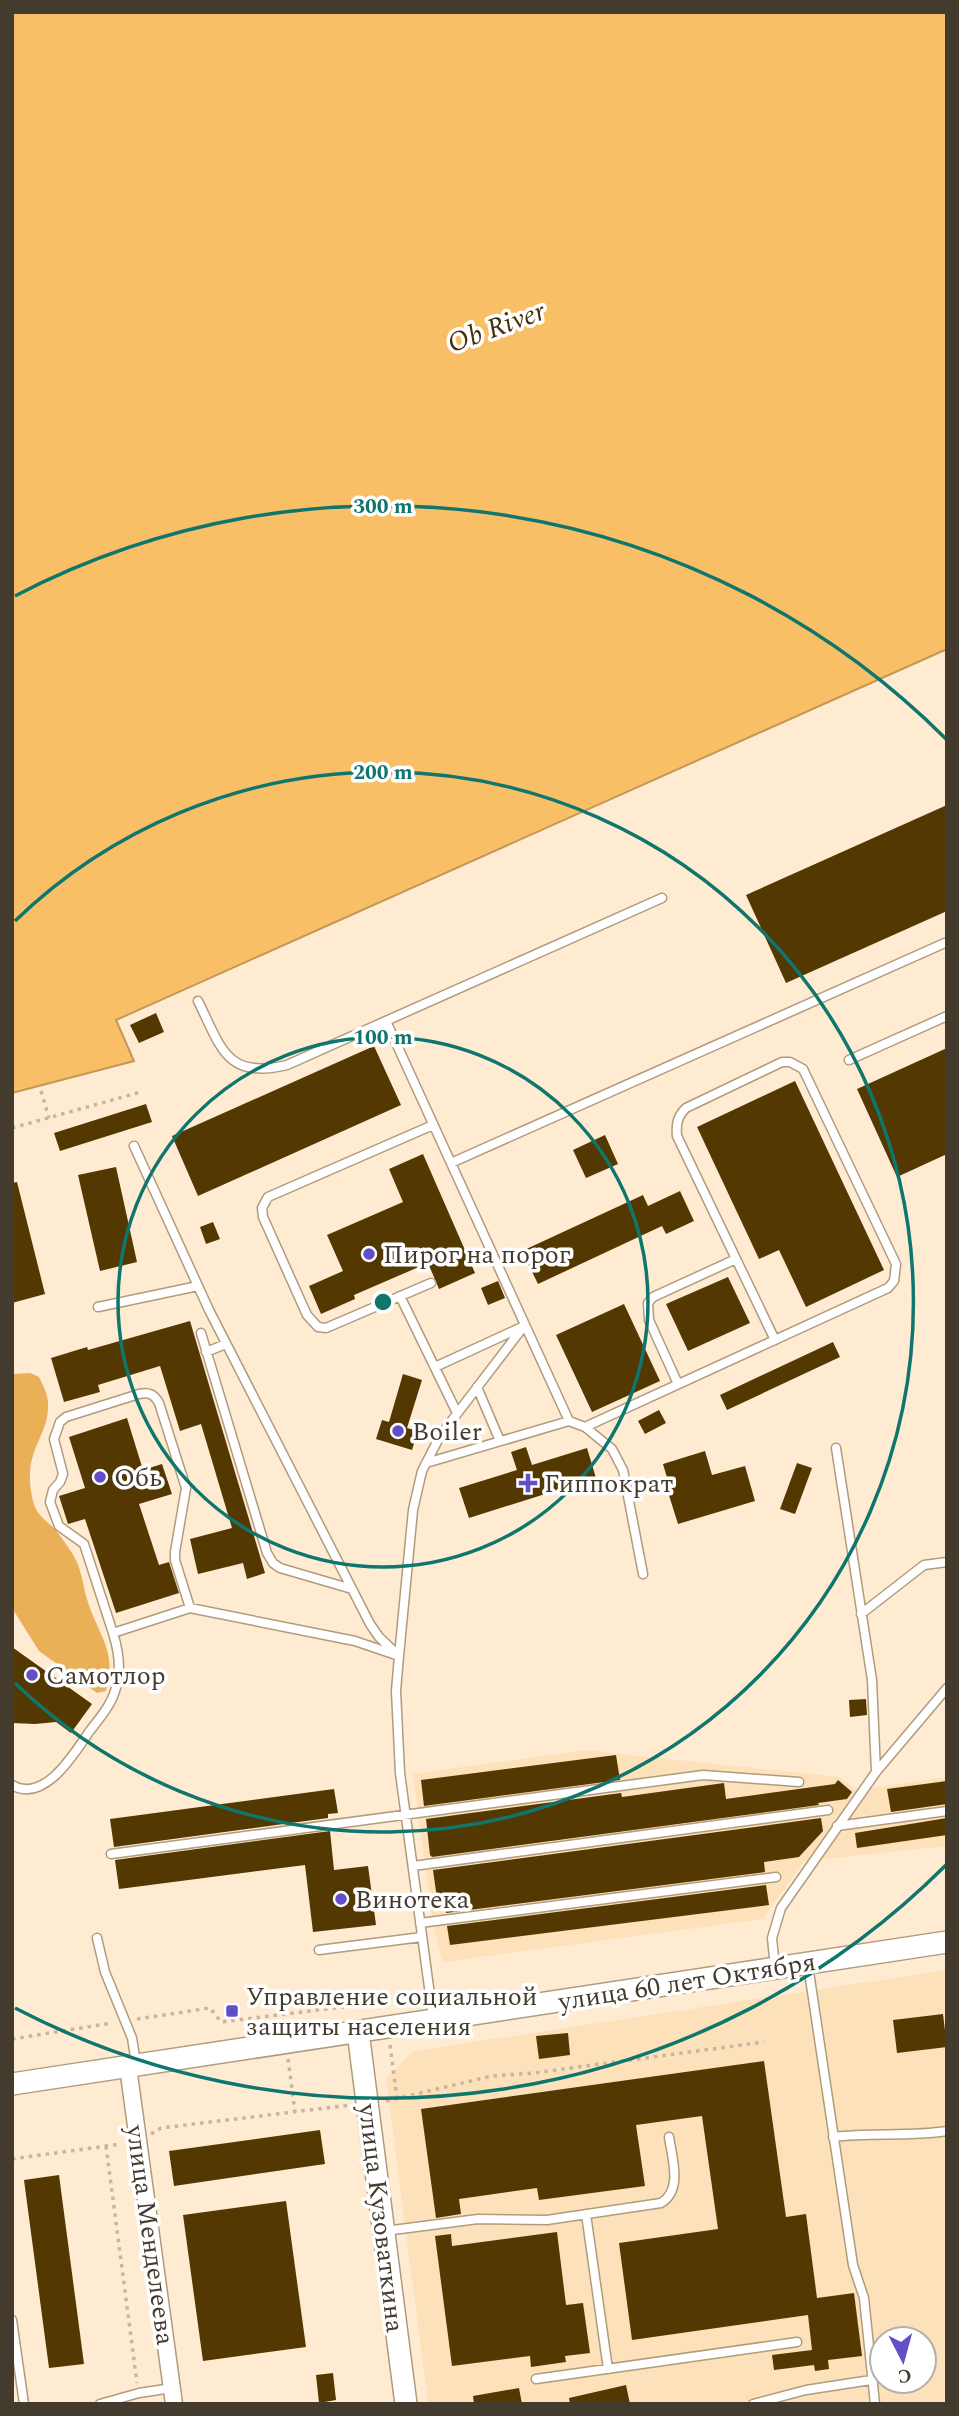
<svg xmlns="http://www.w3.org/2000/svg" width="959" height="2416" font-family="Spectral,serif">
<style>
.built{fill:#fde1ba;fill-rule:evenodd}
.forest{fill:#eab058}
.water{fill:#f9bf67;stroke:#c39756;stroke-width:2}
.building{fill:#543802}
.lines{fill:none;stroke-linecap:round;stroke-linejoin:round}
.service-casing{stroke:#b19b7d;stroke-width:11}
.minor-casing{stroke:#b19b7d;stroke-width:19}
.secondary-casing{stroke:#b19b7d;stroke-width:24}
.path{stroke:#c6b6a1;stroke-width:3.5;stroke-dasharray:3.5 5;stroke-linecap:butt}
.service{stroke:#fff;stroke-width:8}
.minor{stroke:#fff;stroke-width:16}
.secondary{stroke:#fff;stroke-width:21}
.ring{fill:none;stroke:#0f766e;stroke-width:3.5}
.poi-dot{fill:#624ec7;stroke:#fff;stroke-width:2.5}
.labels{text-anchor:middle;stroke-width:7;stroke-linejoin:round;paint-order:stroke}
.poi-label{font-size:26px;fill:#443b2f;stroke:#fff;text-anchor:start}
.street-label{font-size:26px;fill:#443b2f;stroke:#fff}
.water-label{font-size:28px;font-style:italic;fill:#462f07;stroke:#fff}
.centre{fill:#0f766e;stroke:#fff;stroke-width:3.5}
.ring-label{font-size:21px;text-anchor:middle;font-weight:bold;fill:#0f766e;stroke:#fff;stroke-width:7;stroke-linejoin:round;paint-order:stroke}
</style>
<rect width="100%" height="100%" fill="#feebd2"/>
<!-- built -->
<path class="built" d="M584 1750 839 1777 856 1790 947 1777V1846L804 1861 763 1919 443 1962 433 1925 413 1774Z
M947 1970V2404H428L386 2078 414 2051ZM882 2339H924V2381H882Z"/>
<!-- forest -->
<path class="forest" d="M30 1373 39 1377C44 1387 49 1397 48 1408 48 1427 36 1442 32 1459 28 1473 30 1493 35 1507 39 1516 46 1521 53 1527 60 1535 66 1544 72 1553 82 1568 82 1583 87 1599 97 1634 118 1650 106 1691L97 1693 39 1651 12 1608V1374Z"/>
<!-- water -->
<path class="water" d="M12 12H947V649L116 1020 134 1061 12 1093Z"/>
<!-- building -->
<path class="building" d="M947 805V911L786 983 746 895Z
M156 1013 164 1032 139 1043 130 1025Z
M374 1046 401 1105 198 1196 172 1136Z
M947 1048V1154L897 1177 857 1089Z
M795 1081 884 1270 806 1307 779 1250 759 1259 697 1127Z
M146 1104 152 1122 60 1151 54 1133Z
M605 1135 618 1164 586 1178 573 1150Z
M423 1154 475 1273 439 1289 428 1263 354 1295 355 1299 321 1314 309 1286 343 1271 327 1235 403 1202 389 1169Z
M116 1167 137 1262 100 1271 78 1175Z
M17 1182 45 1294 12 1303V1183Z
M680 1191 694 1221 666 1234 662 1226 538 1284 522 1251 643 1195 648 1206Z
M213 1222 220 1239 206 1244 200 1227Z
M728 1277 750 1323 688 1351 666 1304Z
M498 1281 505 1298 488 1305 481 1288Z
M624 1304 660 1381 592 1412 556 1335Z
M190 1321 265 1573 247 1579 243 1563 198 1574 190 1539 232 1528 201 1424 180 1431 160 1366 98 1385 100 1392 64 1402 51 1358 87 1347 88 1350Z
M833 1342 840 1357 727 1410 720 1395Z
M403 1374 422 1380 407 1428 418 1431 412 1450 376 1439 382 1420 389 1422Z
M659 1410 666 1423 645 1434 638 1421Z
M127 1418 143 1470 162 1464 172 1494 139 1504 159 1565 169 1562 179 1593 116 1613 85 1519 68 1524 59 1496 85 1488 69 1437Z
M526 1447 532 1465 587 1448 596 1478 469 1518 459 1488 517 1470 511 1452Z
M705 1451 712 1475 745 1466 755 1501 678 1524 667 1489 670 1488 663 1464Z
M797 1463 812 1468 795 1514 780 1509Z
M12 1647 92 1704 71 1733 56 1722 35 1724 12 1723Z
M866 1699 867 1715 850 1717 849 1700Z
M616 1755 620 1780 424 1806 421 1780Z
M838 1780 852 1792 847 1799 818 1803 819 1805 432 1857 430 1855 426 1819 621 1793 622 1797 724 1783 726 1799 835 1784Z
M947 1781V1804L891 1812 887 1789Z
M334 1789 338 1813 328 1814V1818L114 1847 110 1819Z
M821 1818 823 1831 799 1857 764 1862 765 1872 446 1913 445 1905 438 1906 433 1870Z
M947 1818V1835L857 1848 855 1833Z
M330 1831 334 1870 368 1866 376 1925 313 1932 305 1865 119 1889 115 1860Z
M766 1885 769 1905 450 1945 447 1926Z
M943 2014 947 2047 897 2053 893 2020Z
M568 2033 570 2055 539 2059 536 2036Z
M764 2061 786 2217 806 2214 817 2298 854 2293 862 2356 828 2360 829 2369 815 2371 814 2365 774 2370 772 2355 812 2350 808 2315 632 2340 619 2243 718 2229 702 2116 636 2125 645 2186 539 2200 537 2188 459 2199 461 2214 436 2218 421 2109Z
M320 2130 325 2164 174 2186 169 2151Z
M59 2175 84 2364 49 2368 24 2180Z
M286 2201 306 2347 203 2361 183 2215Z
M557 2232 566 2305 583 2303 590 2353 565 2356 566 2362 531 2367 530 2356 452 2366 435 2236 451 2234 452 2246Z
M333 2373 336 2400 319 2403 316 2375Z
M626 2385 630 2404H570L569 2398Z
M519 2388 522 2404H474L473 2396Z"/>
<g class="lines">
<defs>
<path id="service" d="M198 1001C221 1047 226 1080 287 1065L662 898
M386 1021 569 1421
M849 1060 947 1016
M134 1146 209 1310 370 1624 379 1637 399 1656
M451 1163 947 942
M431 1283 326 1328 318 1327 307 1315 263 1217 262 1208 268 1197 433 1125
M400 1296 457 1413
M98 1307 198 1286
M201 1333 267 1553 273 1563 280 1568 352 1589
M206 1352 226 1344
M435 1367 522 1327
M678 1384 649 1320 648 1303 653 1297 736 1259
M477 1387 500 1441
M585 1427 612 1449 623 1470 643 1574
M836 1448 872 1680 876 1772
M426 1463 569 1421 585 1427 888 1288 894 1281 896 1264 803 1069 790 1062H782L686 1108C677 1117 676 1124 677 1136L775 1340
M861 1614 924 1565 947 1562
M113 1633 84 1544 59 1526 50 1502 53 1490 60 1482 63 1474 54 1439 60 1422 66 1417 139 1394C149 1392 154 1394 159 1403L186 1488 175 1552V1560L190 1608
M12 1785C44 1804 74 1754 89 1732 98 1720 110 1707 115 1691 122 1672 119 1652 113 1633L190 1608 355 1641 396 1655
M837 1826 947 1811
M111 1854 703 1775 799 1782
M413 1866 828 1810
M420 1923 776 1877
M97 1938 105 1972 132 2038 136 2063
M319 1950 422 1937
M808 1965 853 2265 864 2298 875 2404
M775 1967 772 1938 781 1908 876 1772 947 1688
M433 2017 400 1773 396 1691 399 1656 413 1510 422 1471 440 1436 524 1326
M833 2137C872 2132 908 2137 947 2131
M586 2214 608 2369
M385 2231 478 2219 547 2220 661 2203C683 2190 672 2158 669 2137
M12 2320 24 2404
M536 2379 797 2342
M100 2404 139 2393 172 2388
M753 2404 806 2390 871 2380"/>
<path id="minor" d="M128 2067 174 2404"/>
<path id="secondary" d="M358 2032 406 2404
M12 2084 947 1942"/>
</defs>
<!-- service casing -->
<use href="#service" class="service-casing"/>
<!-- minor casing -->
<use href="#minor" class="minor-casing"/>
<!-- secondary casing -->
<use href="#secondary" class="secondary-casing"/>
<!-- path -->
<path class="path" d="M41 1091 49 1118
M12 1128 141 1092
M137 2019 210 2008 221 2022 383 2002 384 2009
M12 2039 112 2023
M390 2045 397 2098
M288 2059 295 2112
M386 2101 492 2076 534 2073 764 2042
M151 2134 161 2128 351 2105
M106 2146 137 2383
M12 2159 121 2144"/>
<!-- service -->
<use href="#service" class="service"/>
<!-- minor -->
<use href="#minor" class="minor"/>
<!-- secondary -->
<use href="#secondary" class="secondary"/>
</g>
<!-- distance rings -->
<g class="ring">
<circle cx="383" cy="1302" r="265"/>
<path d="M15 921A530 530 0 1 1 15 1683"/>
<path d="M946 1865A796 796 0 0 1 15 2008M15 596A796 796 0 0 1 946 739"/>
</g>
<!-- markers -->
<g class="poi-dot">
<circle cx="369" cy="1254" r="7"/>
<circle cx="398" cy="1431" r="7"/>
<circle cx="100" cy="1477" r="7"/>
<path d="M524.5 1472.5h7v7h7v7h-7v7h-7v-7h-7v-7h7z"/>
<circle cx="32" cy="1675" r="7"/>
<circle cx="341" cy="1899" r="7"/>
<rect x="225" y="2004" width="14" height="14" rx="3.5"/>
</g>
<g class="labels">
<!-- poi labels -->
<g class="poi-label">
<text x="383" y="1263">Пирог на порог</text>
<text x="412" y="1440">Boiler</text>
<text x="114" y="1486">Обь</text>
<text x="544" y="1492">Гиппократ</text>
<text x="46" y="1684">Самотлор</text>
<text x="355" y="1908">Винотека</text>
<text x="246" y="2005">Управление социальной<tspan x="246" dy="30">защиты населения</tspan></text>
</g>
<!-- street labels -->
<g class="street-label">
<text transform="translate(687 1981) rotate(-9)" y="9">улица 60 лет Октября</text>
<text transform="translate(382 2218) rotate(83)" y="9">улица Кузоваткина</text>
<text transform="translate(151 2235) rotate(82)" y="9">улица Менделеева</text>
</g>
<!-- water labels -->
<g class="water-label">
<text transform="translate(496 326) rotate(-20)" y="10">Ob River</text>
</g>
</g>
<circle cx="383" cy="1302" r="10" class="centre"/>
<g class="ring-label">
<text x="383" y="513">300 m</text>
<text x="383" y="779">200 m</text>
<text x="383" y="1044">100 m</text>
</g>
<!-- border -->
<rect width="959" height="2416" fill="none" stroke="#443b2f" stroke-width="28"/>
<!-- north arrow -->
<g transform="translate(903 2360) rotate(174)"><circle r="33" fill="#ffffff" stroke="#b4b1ac" stroke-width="2"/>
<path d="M0-5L12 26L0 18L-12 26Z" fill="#624ec7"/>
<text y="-10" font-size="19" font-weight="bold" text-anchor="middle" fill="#443b2f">С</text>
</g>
</svg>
